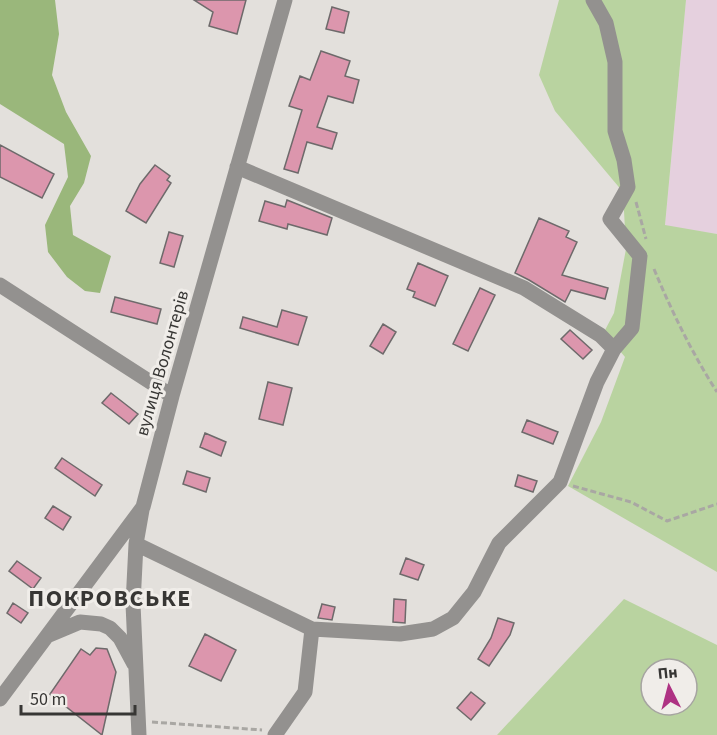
<svg xmlns="http://www.w3.org/2000/svg" width="717" height="735" font-family="'Source Sans 3',sans-serif">
<style>
.industrial{fill:#e5d0de}
.green{fill:#b9d3a0;fill-rule:evenodd}
.forest{fill:#9ab77b}
.building{fill:#dc96ad;stroke:#6e6a6b;stroke-width:1.5}
.lines{fill:none;stroke-linecap:round;stroke-linejoin:round}
.path{stroke:#a9a7a3;stroke-width:3;stroke-dasharray:6 3;stroke-linecap:butt}
.minor{stroke:#93918f;stroke-width:15}
.labels{text-anchor:middle;stroke-width:6;stroke-linejoin:round;paint-order:stroke}
.street-label{font-size:18px;fill:#373634;stroke:#f0ede9}
.district-label{font-size:24px;font-weight:bold;letter-spacing:1.5px;fill:#373634;stroke:#f0ede9}
</style>
<rect width="100%" height="100%" fill="#e3e0dc"/>
<!-- industrial -->
<path class="industrial" d="M686 0H717V234L665 226Z"/>
<!-- green -->
<path class="green" d="M559 0H686L665 225 717 234V572L568 486 601 422 625 357 604 332 614 313 626 249 623 192 555 111 539 75Z
M624 599 717 645V735H497ZM651 669H687V705H651Z"/>
<!-- forest -->
<path class="forest" d="M0 0H55L59 34 52 75 66 112 91 156 84 183 70 206 73 235 111 256 100 293 85 291 67 277 48 252 45 225 68 177 64 144 0 104Z"/>
<!-- building -->
<path class="building" d="M194 0H246L237 34 209 26 213 12Z
M332 7 349 12 344 33 326 29Z
M321 51 350 61 345 76 359 80 353 103 328 96 317 127 337 133 332 149 307 142 298 173 284 169 302 110 289 106 300 76 310 80Z
M0 145 54 174 42 198 0 177Z
M155 165 170 176 167 180 171 183 146 223 126 211 140 184Z
M287 200 332 218 327 235 288 224 287 229 259 221 265 201 285 207Z
M539 218 569 231 566 237 577 242 562 275 608 288 605 299 571 290 565 302 529 280 515 273Z
M169 232 183 236 174 267 160 263Z
M418 263 448 276 435 306 413 297 415 292 407 289Z
M480 288 495 295 468 351 453 344Z
M115 297 161 309 157 324 111 312Z
M282 310 307 317 298 345 240 328 243 317 277 327Z
M383 324 396 332 383 354 370 346Z
M570 330 592 350 583 359 561 339Z
M268 382 292 388 283 425 259 419Z
M111 393 138 414 129 424 102 403Z
M527 420 558 432 553 444 522 432Z
M205 433 226 442 221 456 200 447Z
M62 458 102 485 95 496 55 468Z
M187 471 210 478 206 492 183 484Z
M518 475 537 481 533 492 515 486Z
M53 506 71 517 63 530 45 518Z
M406 558 424 565 418 580 400 574Z
M17 561 41 578 33 589 9 571Z
M394 599 406 600 405 623 393 622Z
M13 603 28 613 21 623 7 613Z
M322 604 335 607 332 620 318 618Z
M498 618 514 623 510 635 489 666 478 659 491 638Z
M205 634 236 650 221 681 189 666Z
M96 648 107 649 116 672 102 735 50 694 81 649 90 655Z
M471 692 485 703 471 720 457 708Z"/>
<g class="lines">
<!-- path -->
<path class="path" d="M636 202 646 239
M654 269C672 312 692 353 717 392
M573 486 631 502 667 521 717 504
M152 722 262 730"/>
<!-- minor -->
<path class="minor" d="M237 167 524 288 600 335 614 349
M0 285 172 396
M136 544 312 629 400 634 433 629 453 618 474 592 499 543 560 482 597 382 614 349 632 328 640 256 610 219 628 187 624 160 615 131V62L606 23 593 0
M49 635 80 622 101 624 110 628 120 638 134 664
M0 699 143 507 172 396 285 0
M139 735 133 604 136 544 142 510
M275 735 305 692 312 629"/>
</g>
<g class="labels">
<!-- street labels -->
<g class="street-label">
<text transform="translate(162 363) rotate(-74)" y="6">вулиця Волонтерів</text>
</g>
<!-- district labels -->
<g class="district-label">
<text x="110" y="606">ПОКРОВСЬКЕ</text>
</g>
</g>
<!-- north arrow -->
<g transform="translate(669 687) rotate(354)"><circle r="28" fill="#f0ede9" stroke="#a6a4a1" stroke-width="1.5"/>
<path d="M0-4.5L10 22L0 15L-10 22Z" fill="#ae3283"/>
<text y="-9" font-size="16" font-weight="bold" text-anchor="middle" fill="#373634">Пн</text>
</g>
<!-- scale -->
<path d="M21 705v9h114v-9" fill="none" stroke="#373634" stroke-width="3"/>
<text x="30" y="705" font-size="18" fill="#373634" stroke="#f0ede9" stroke-width="4.5" paint-order="stroke">50 m</text>
</svg>
